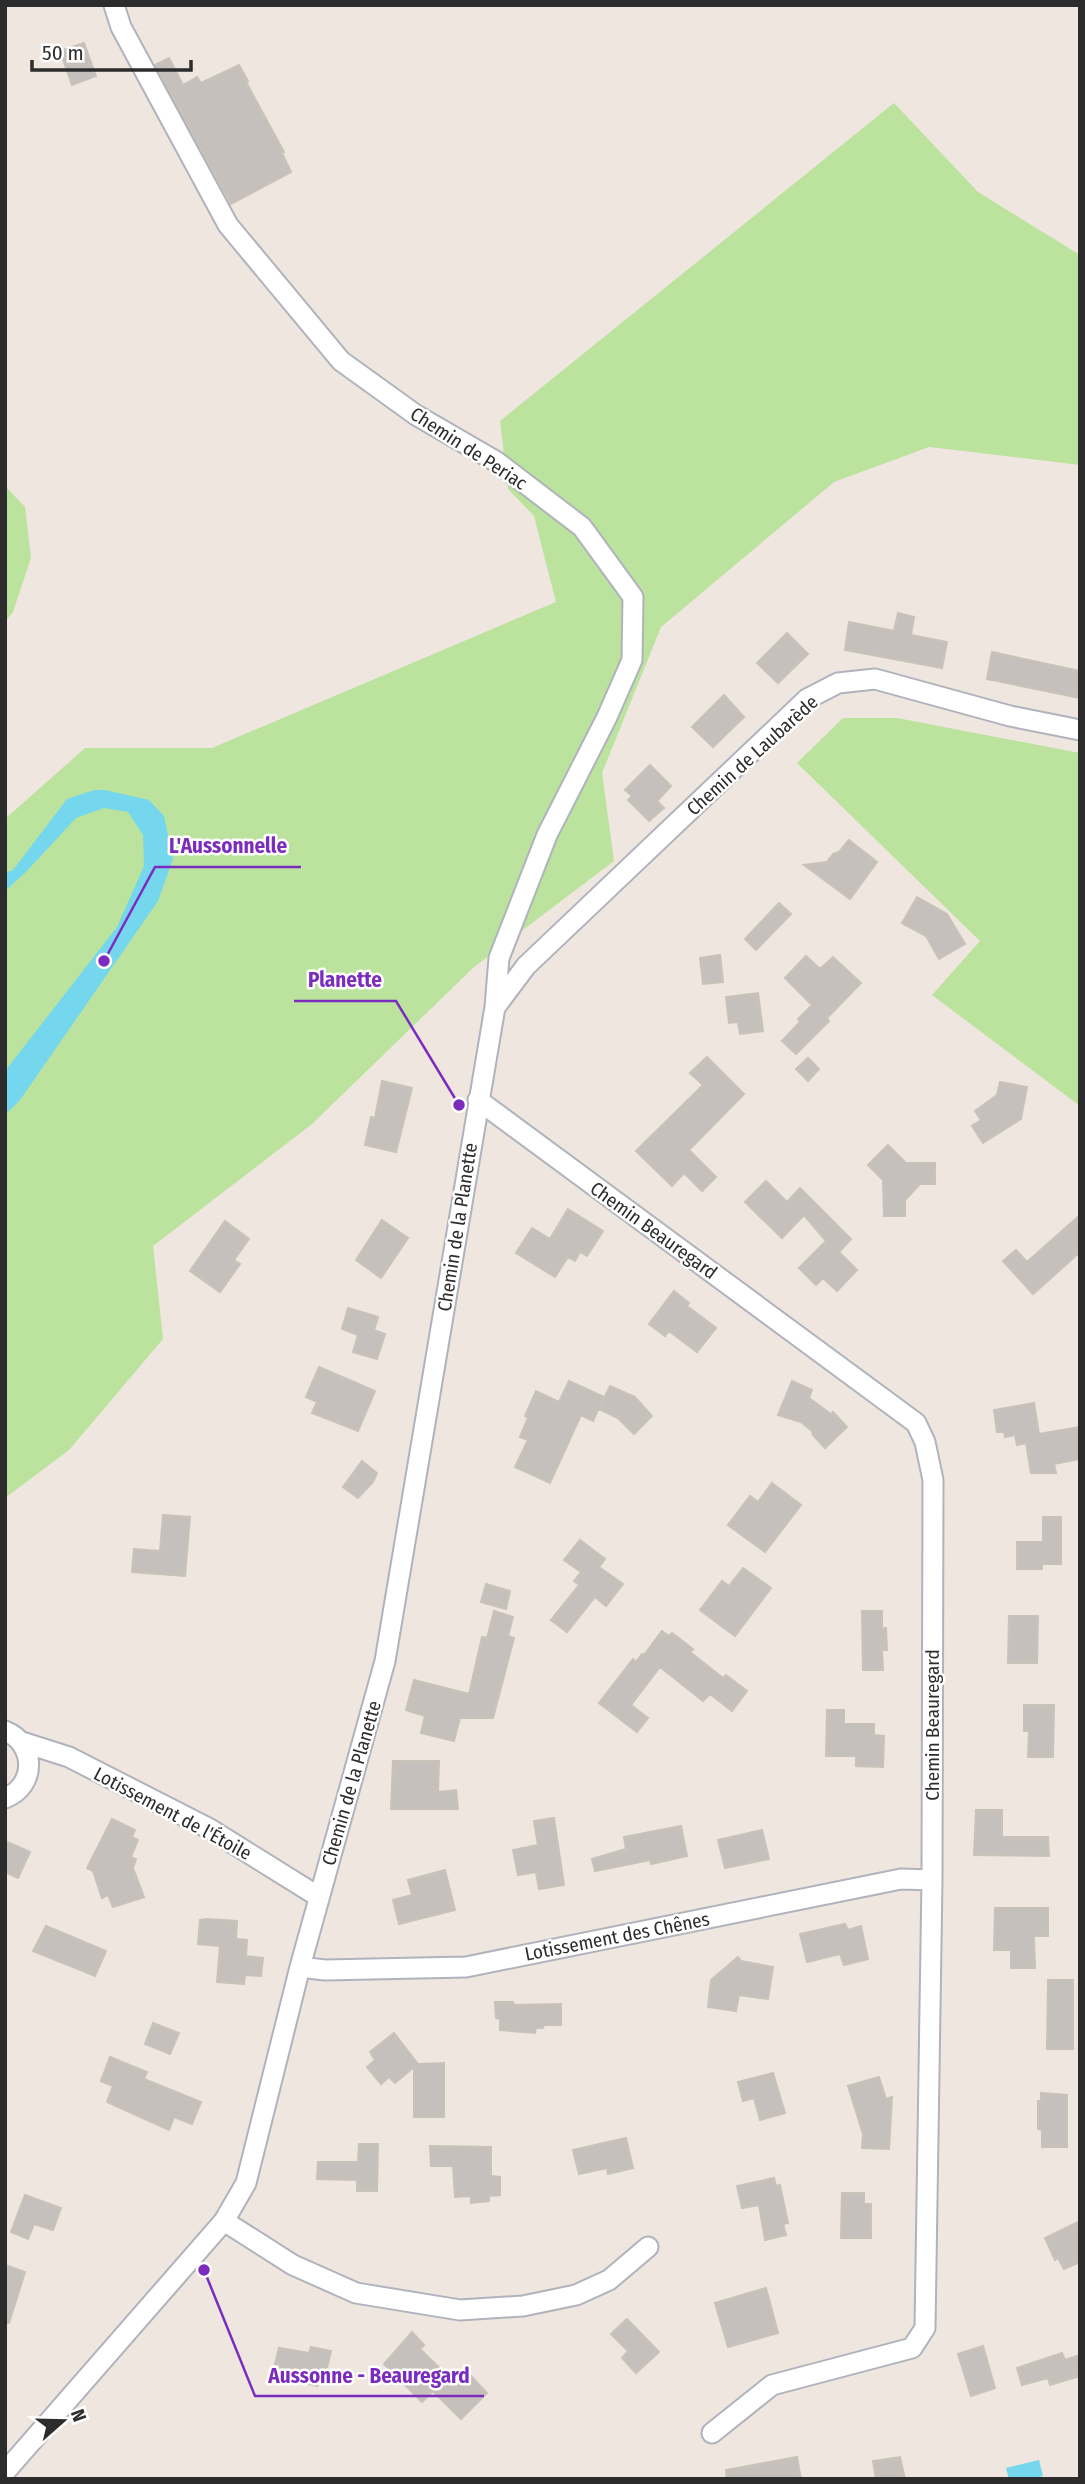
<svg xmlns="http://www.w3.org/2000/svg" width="1085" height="2484" font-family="'Fira Sans Condensed',sans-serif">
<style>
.green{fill:#bbe39d}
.water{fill:#75d7ed}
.building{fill:#c6c0bc;stroke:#c9c2b9;stroke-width:2}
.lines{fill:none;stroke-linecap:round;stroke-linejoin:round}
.minor-casing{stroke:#b0b3bc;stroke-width:23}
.minor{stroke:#fff;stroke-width:19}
.labels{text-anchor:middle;stroke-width:5;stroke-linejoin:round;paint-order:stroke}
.street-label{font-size:19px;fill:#2c2c2c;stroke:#fff}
.leader{fill:none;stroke:#7b2cbf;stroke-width:2.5}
.callout-dot{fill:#7b2cbf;stroke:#fff;stroke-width:2.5}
.callout-label{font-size:21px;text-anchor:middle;font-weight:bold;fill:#7b2cbf;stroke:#fff;stroke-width:5;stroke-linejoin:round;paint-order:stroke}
</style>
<rect width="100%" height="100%" fill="#eee6df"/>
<!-- green -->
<path class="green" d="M894 103 978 192 1080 255V465L929 447 834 482 661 627 602 773 614 861 474 967 312 1124 153 1246 163 1339 69 1450 5 1498V819L85 748H212L556 602 534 516 508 489 500 421Z
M5 486 25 507 31 558 13 612 5 622Z
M843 718H897L1080 753V1106L932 995 980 941 797 763Z"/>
<!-- water -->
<path class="water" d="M94 790H105L149 800 164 816 173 859 158 901 20 1100 5 1115V1071L117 927 144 866 143 835 128 812 104 808 76 818 25 873 5 891V873L13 870 67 799Z
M1039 2460 1043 2476 1031 2479H1009L1006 2468Z"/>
<!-- building -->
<path class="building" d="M84 43 96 76 72 85 60 51Z
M169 58 183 85 197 77 201 83 239 65 248 81 246 82 284 152 282 153 291 172 231 204 155 65Z
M898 613 914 617 911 635 947 642 942 668 845 650 849 622 894 631Z
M787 633 808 654 778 683 757 663Z
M992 652 1080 671V698L987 679Z
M724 695 744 717 713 747 692 727Z
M650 765 671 786 657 801 664 808 649 821 628 800 632 796 625 790Z
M849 840 877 862 850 899 804 865 827 862 833 854 839 852Z
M917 897 947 914 965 944 939 959 926 936 902 923Z
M779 903 791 914 756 950 745 939Z
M720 955 723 982 703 984 700 958Z
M806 956 820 969 833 957 861 983 827 1018 829 1021 796 1054 782 1041 800 1022 798 1019 812 1005 785 978Z
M758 993 763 1031 740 1034 738 1022 729 1023 726 997Z
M707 1057 744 1094 689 1150 716 1177 702 1191 684 1173 672 1186 636 1151 703 1085 690 1073Z
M808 1058 819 1069 808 1081 796 1069Z
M382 1081 412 1088 396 1152 365 1145 371 1117 375 1118Z
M1000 1082 1027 1087 1021 1119 983 1143 972 1126 981 1120 975 1111 997 1095Z
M888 1145 906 1163H935V1184H920L905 1200V1216H884L883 1180 868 1165Z
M766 1181 787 1202 800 1188 851 1239 839 1252 857 1270 837 1291 823 1278 816 1285 799 1268 826 1241 804 1215 782 1238 745 1202Z
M568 1209 603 1231 587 1256 580 1252 575 1261 568 1257 555 1277 516 1253 532 1228 550 1239Z
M1080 1215V1252L1033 1294 1003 1261 1016 1250 1027 1262Z
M382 1220 408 1238 381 1278 356 1260Z
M225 1221 249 1239 234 1260 240 1264 220 1292 190 1271Z
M674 1291 689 1303 687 1306 716 1328 697 1352 669 1331 665 1336 649 1324Z
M348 1308 378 1317 374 1330 385 1334 377 1359 353 1352 358 1335 342 1329Z
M319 1367 375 1391 358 1431 312 1413 317 1402 306 1397Z
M569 1381 604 1397 593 1421 581 1415 550 1483 515 1467 528 1440 520 1437 528 1418 525 1416 536 1391 559 1402Z
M792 1381 812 1390 809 1398 831 1414 833 1412 847 1427 825 1448 813 1435 812 1431 801 1422 778 1415Z
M610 1386 635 1397 652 1416 634 1434 618 1418 599 1409Z
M1034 1403 1039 1434 1080 1427V1459L1054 1464 1056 1473H1031L1026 1443 1017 1445 1015 1435 1005 1437 1004 1432H997L994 1410Z
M362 1461 377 1473 373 1482 358 1498 343 1487Z
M772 1483 801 1505 765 1552 728 1525 750 1496 758 1502Z
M163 1515 190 1517 185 1576 132 1572 134 1549 160 1551Z
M1043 1517H1061V1564H1042V1569H1017V1542H1043Z
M580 1540 605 1559 599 1567 623 1584 606 1606 595 1597 567 1632 551 1620 579 1585 574 1581 581 1572 564 1560Z
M743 1568 771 1588 735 1636 700 1610 722 1581 729 1586Z
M486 1584 510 1591 506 1609 481 1602Z
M494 1611 513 1617 508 1636 514 1638 493 1718H460L454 1741 421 1733 425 1716 406 1710 414 1680 469 1694 482 1637 487 1638Z
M862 1611H882V1628H886L887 1650H882L883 1670H863Z
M1009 1616H1038L1037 1663H1008Z
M662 1631 669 1636 672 1633 693 1649 690 1652 723 1678 726 1675 747 1691 732 1711 710 1694 703 1701 660 1667 631 1705 648 1718 637 1732 599 1703 633 1659 636 1662 642 1654 644 1655Z
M1024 1705H1054L1053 1757H1028L1029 1731H1024Z
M827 1710H844V1724H874V1735L884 1736 883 1767 856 1766V1756H826Z
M393 1761H439L438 1792 456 1790 458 1809H391Z
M976 1810H1002V1837H1048L1049 1856 974 1855Z
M554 1818 564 1885 539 1889 536 1872 518 1875 513 1850 538 1845 534 1821Z
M112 1819 135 1830 132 1837 138 1840 131 1857 136 1859 133 1868 144 1897 113 1907 108 1895 102 1898 93 1871 87 1868Z
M681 1826 687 1856 651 1864 650 1860 595 1871 592 1859 626 1849 624 1837Z
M762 1830 769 1859 725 1868 718 1840Z
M5 1841 30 1852 18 1878 5 1872Z
M445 1870 455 1910 399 1924 393 1900 412 1895 408 1880Z
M995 1908H1048V1936H1034L1035 1968H1011V1950H994Z
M207 1919 237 1921 236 1939 247 1940 246 1956 263 1958 261 1976 245 1975 244 1984 217 1982 220 1946 198 1944 200 1920Z
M845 1924 848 1930 861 1926 868 1959 844 1965 840 1954 807 1962 800 1934Z
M46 1926 106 1951 95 1976 33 1951Z
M738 1957 741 1961 773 1967 768 1999 739 1995 736 2011 708 2007 711 1980Z
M1048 1980H1073V2049H1047Z
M495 2002H513L514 2005 561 2004V2025H544L543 2028H536L535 2033 500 2030V2019L496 2018Z
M153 2023 179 2033 170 2054 145 2044Z
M394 2033 418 2064 444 2063V2117H414V2067L395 2083 389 2077 381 2084 367 2067 375 2060 370 2052Z
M110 2057 147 2072 144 2079 201 2102 192 2124 174 2117 169 2130 107 2102 113 2086 101 2081Z
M773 2073 785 2113 760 2120 754 2098 743 2101 738 2082Z
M879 2077 886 2099 892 2097 889 2149 862 2148 863 2134 848 2086Z
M1041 2093 1067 2095V2147H1042V2130L1038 2129V2101H1041Z
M626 2138 633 2168 608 2174 607 2168 579 2174 573 2150Z
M359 2144H378L377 2191H357V2180L317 2179 318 2162H358Z
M430 2146 491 2147V2176L500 2177V2195L489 2196V2201L471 2203V2196L455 2197 453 2166H431Z
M774 2178 776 2186 780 2185 788 2223 783 2224 786 2235 765 2240 759 2205 742 2208 737 2186Z
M842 2193H864V2204H871V2238H841Z
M25 2195 61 2208 53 2230 34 2224 28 2239 11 2232Z
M1080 2221V2262L1064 2269 1058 2258 1055 2260 1045 2238Z
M5 2265 25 2272 9 2323H5Z
M766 2288 778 2333 728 2347 715 2303Z
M627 2319 659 2352 636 2373 622 2358 628 2351 611 2334Z
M412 2332 424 2345 420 2349 457 2385 469 2374 487 2393 461 2419 433 2391 422 2402 384 2364Z
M983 2346 995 2388 971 2396 958 2354Z
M311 2347 331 2351 325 2376 320 2375 317 2386 278 2375 280 2365 275 2364 279 2348 309 2353Z
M1062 2353 1065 2360 1080 2355V2376L1050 2385 1048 2378 1022 2385 1017 2368Z
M797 2457 801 2479H727L726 2470Z
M900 2457 905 2479H876L873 2461Z"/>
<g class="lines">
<defs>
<path id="minor" d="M496 1006 526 966 807 699 838 683 875 679 1010 716 1080 730
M478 1100 916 1423 925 1442 933 1480 932 1880 925 2328 912 2348 772 2385 712 2433
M5 1731C36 1743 37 1786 5 1798
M22 1742 69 1757 210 1829 319 1897
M300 1967 325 1970 466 1967 901 1879 932 1880
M224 2221 293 2265 356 2293 460 2310 523 2306 576 2295 609 2280 648 2247
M5 2472 224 2221 246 2183 300 1967 385 1661 495 1007 499 958 547 835 607 717 632 660 633 597 582 527 497 462 416 415 341 361 228 225 121 27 114 5"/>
</defs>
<!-- minor casing -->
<use href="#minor" class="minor-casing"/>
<!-- minor -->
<use href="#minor" class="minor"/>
</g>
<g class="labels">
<!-- street labels -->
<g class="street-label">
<text transform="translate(469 448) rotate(33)" y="7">Chemin de Periac</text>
<text transform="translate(752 755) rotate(-42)" y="7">Chemin de Laubarède</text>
<text transform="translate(457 1227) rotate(-81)" y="7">Chemin de la Planette</text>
<text transform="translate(654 1230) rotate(36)" y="7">Chemin Beauregard</text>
<text transform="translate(932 1725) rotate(-90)" y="7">Chemin Beauregard</text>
<text transform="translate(351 1783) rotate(-74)" y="7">Chemin de la Planette</text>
<text transform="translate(173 1813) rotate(28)" y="7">Lotissement de l'Étoile</text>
<text transform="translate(617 1936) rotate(-11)" y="7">Lotissement des Chênes</text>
</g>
</g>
<!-- callouts -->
<path class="leader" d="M104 961L155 867H301M459 1105L396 1001H294M204 2270L255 2396H484"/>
<g class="callout-dot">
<circle cx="104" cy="961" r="7"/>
<circle cx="459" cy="1105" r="7"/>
<circle cx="204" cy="2270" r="7"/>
</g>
<g class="callout-label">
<text x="228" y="853">L'Aussonnelle</text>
<text x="345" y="987">Planette</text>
<text x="369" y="2383">Aussonne - Beauregard</text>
</g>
<!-- border -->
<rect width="1085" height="2484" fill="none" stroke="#2c2c2c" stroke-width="14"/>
<!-- north arrow -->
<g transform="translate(63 2421) rotate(70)" stroke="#ffffff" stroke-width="5" paint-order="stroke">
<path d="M0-5L12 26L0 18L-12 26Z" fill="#2c2c2c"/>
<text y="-10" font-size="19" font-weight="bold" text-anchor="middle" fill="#2c2c2c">N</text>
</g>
<!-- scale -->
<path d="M32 60v10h159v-10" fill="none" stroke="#2c2c2c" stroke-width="3.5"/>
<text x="42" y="60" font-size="21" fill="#2c2c2c" stroke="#ffffff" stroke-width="5" paint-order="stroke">50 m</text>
</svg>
